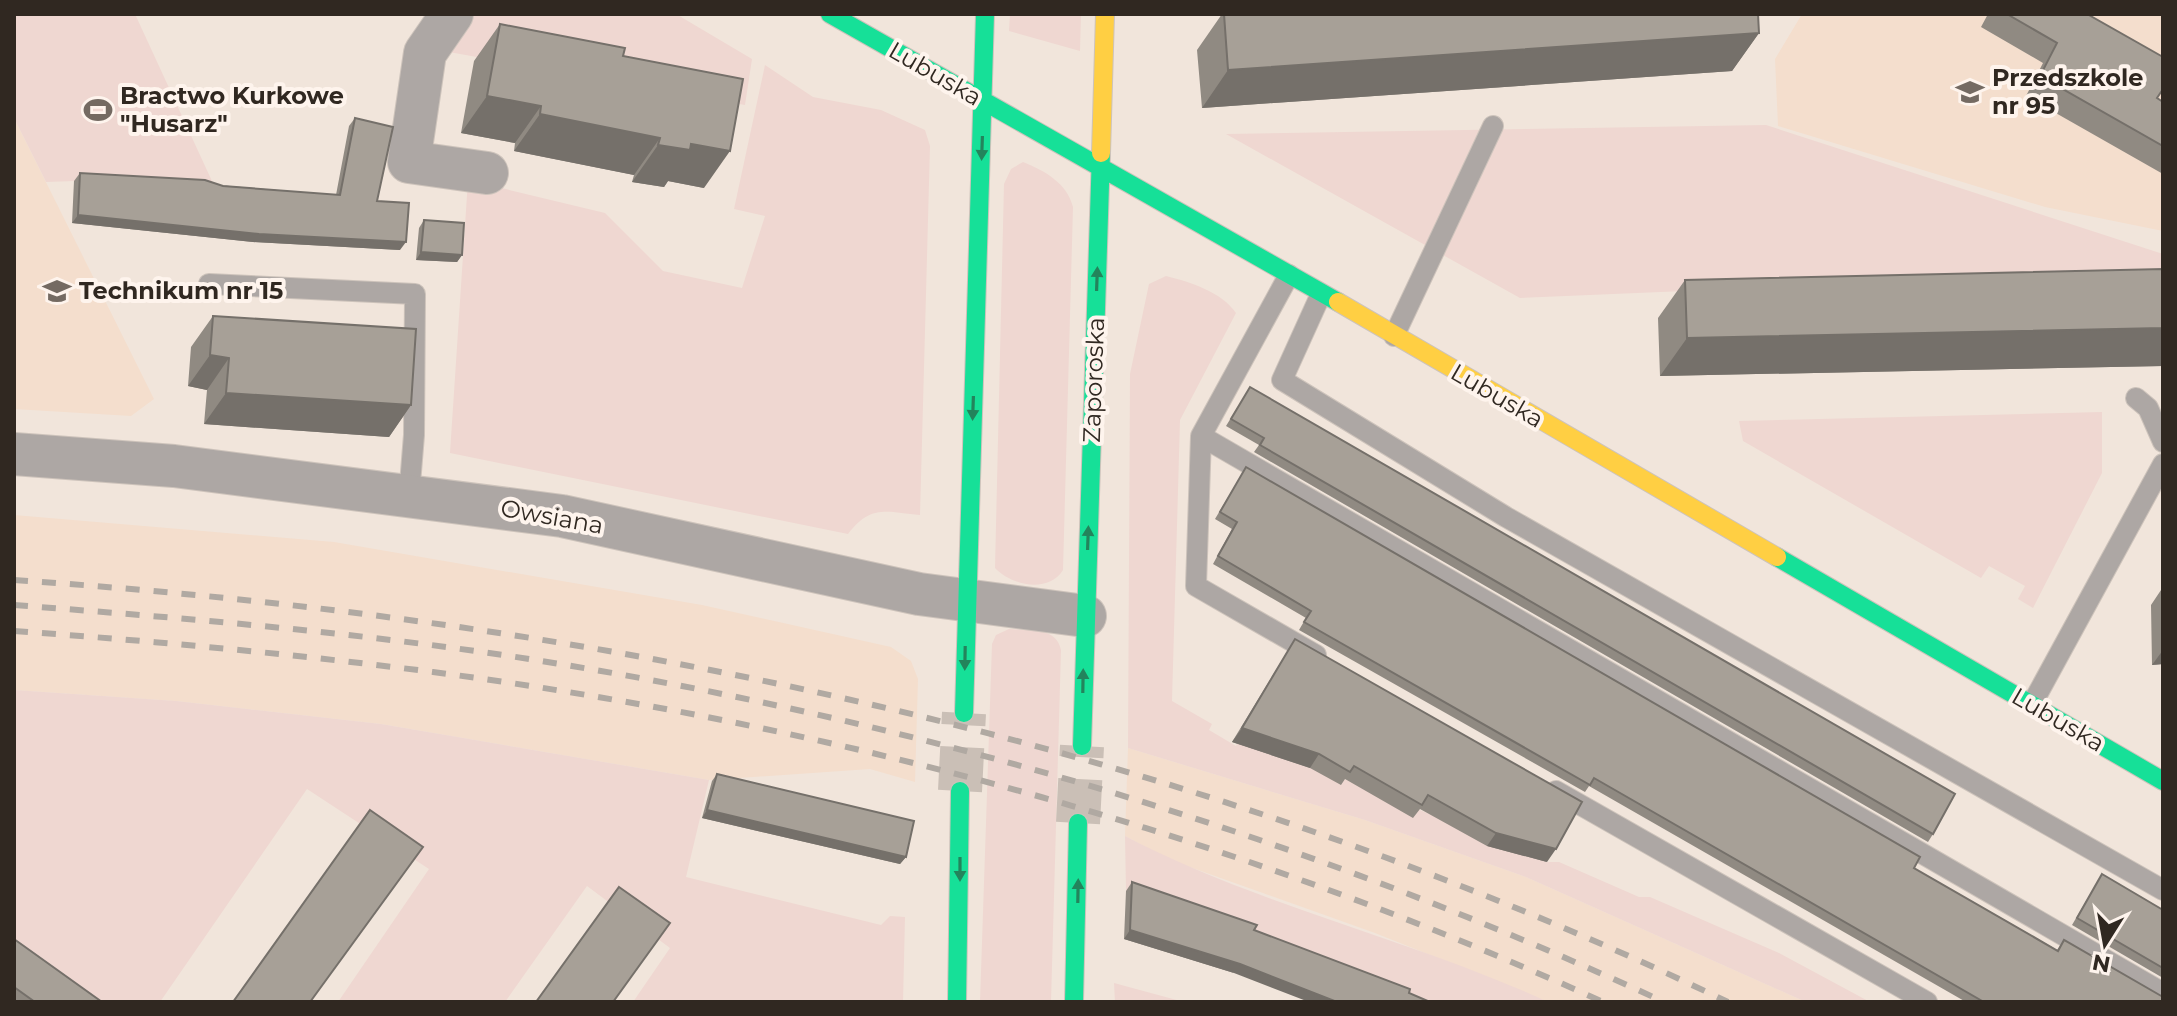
<svg xmlns="http://www.w3.org/2000/svg" width="2177" height="1016" font-family="Montserrat,sans-serif">
<style>
.built{fill:#f4decd}
.green{fill:#efd7d1}
.lines{fill:none;stroke-linecap:round;stroke-linejoin:round}
.secondary-tunnel{stroke:#cabfb6;stroke-width:44;stroke-dasharray:44 22;stroke-linecap:butt}
.lane-casing{stroke:#cdc3bb;stroke-width:22}
.street-casing{stroke:#cdc3bb;stroke-width:44}
.fast-casing{stroke:#cdc3bb;stroke-width:20}
.slow-casing{stroke:#cdc3bb;stroke-width:20}
.lane{stroke:#ada7a4;stroke-width:20}
.street{stroke:#ada7a4;stroke-width:42}
.fast{stroke:#16e098;stroke-width:18}
.slow{stroke:#ffcf43;stroke-width:18}
.rail{stroke:#b0a9a2;stroke-width:6;stroke-dasharray:14 14;stroke-linecap:butt}
.wall{fill:#908a82}
.shaded-wall{fill:#75706a}
.building{fill:#a7a097;stroke:#75706a;stroke-width:2}
.oneway{fill:#23845c}
.labels{text-anchor:middle;stroke-width:8;stroke-linejoin:round;paint-order:stroke}
.street-label{font-size:24px;fill:#302821;stroke:#fef4ed}
.poi-label{font-size:24px;font-weight:bold;fill:#302821;stroke:#fef4ed;text-anchor:start}
</style>
<rect width="100%" height="100%" fill="#f1e5db"/>
<!-- built -->
<path class="built" d="M1802 14H2163V231L2045 207 1778 126 1775 59Z
M14 118 154 399 131 416 14 409Z
M14 515 334 542 702 605 891 647 911 661 918 679 915 782 870 769 709 780 381 724 176 701 14 690Z
M1128 748 1365 820 1526 877 1806 1002H1548L1375 933 1170 860 1125 836Z"/>
<!-- green -->
<path class="green" d="M14 14H135L217 192 75 181 46 182 14 118Z
M473 14H676L752 59 745 105 449 52Z
M1010 14H1081L1080 51 1009 31Z
M765 65 813 97 881 110 925 130 930 146 920 515C886 512 871 504 848 534L450 453 468 180 605 213 663 271 742 288 765 216 734 209Z
M1766 125 2163 254V271L1520 298 1226 134Z
M1023 162C1045 171 1067 183 1073 207L1063 570C1048 594 1011 585 995 568L1004 184 1011 169Z
M1166 276C1190 282 1222 292 1236 313L1180 420 1172 701 1212 724 1209 730 1236 746 1241 737 1271 755 1344 779 1547 862H1559L1639 897H1650L1779 953 1870 1002H1806L1526 877 1365 820 1128 748 1130 374 1149 284Z
M2102 412V473L2033 608 2018 599 2025 586 1989 566 1981 578 1743 441 1739 421Z
M1009 629C1029 631 1056 626 1061 650L1051 1002H980L992 644 996 635Z
M14 690 176 701 381 724 709 780 686 877 881 925 890 916 905 917 903 1002H633L670 948 587 886 505 1002H338L429 869 307 789 160 1002H55L14 972Z
M1125 836C1256 905 1412 939 1548 1002H1410L1126 891Z
M1114 983 1184 1002H1115Z"/>
<g class="lines">
<!-- secondary-tunnel -->
<path class="secondary-tunnel" d="M960 791 964 713
M1078 823 1082 746"/>
<defs>
<path id="lane" d="M1289 275 1201 436 1196 586 1316 655
M209 284 415 294 414 435 409 496
M1321 294 1282 380 1506 517 2163 890
M1394 336 1493 126
M2136 398 2148 408 2163 442
M1201 436 2163 993
M2032 704 2163 464
M1556 791 1927 1002"/>
<path id="street" d="M452 14 425 53 409 162 487 173
M14 454 174 466 562 516 919 594 1085 616"/>
<path id="fast" d="M830 14 1338 302
M1777 557 2163 781
M964 713 985 14
M1082 746 1101 153
M957 1002 960 791
M1074 1002 1078 823"/>
<path id="slow" d="M1101 153 1105 14
M1338 302 1777 557"/>
</defs>
<!-- lane casing -->
<use href="#lane" class="lane-casing"/>
<!-- street casing -->
<use href="#street" class="street-casing"/>
<!-- fast casing -->
<use href="#fast" class="fast-casing"/>
<!-- slow casing -->
<use href="#slow" class="slow-casing"/>
<!-- lane -->
<use href="#lane" class="lane"/>
<!-- street -->
<use href="#street" class="street"/>
<!-- fast -->
<use href="#fast" class="fast"/>
<!-- slow -->
<use href="#slow" class="slow"/>
<!-- rail -->
<path class="rail" d="M14 580C605 620 1191 744 1728 1002
M14 605C196 619 379 634 560 664 940 727 1314 840 1664 1002
M14 631C154 641 293 654 433 672 835 725 1233 834 1603 1002"/>
</g>
<!-- wall -->
<path class="wall" d="M1222 14H1758L1759 33 1732 71 1202 108 1197 50Z
M1988 14H2087L2157 98 2163 102V174L2026 96 2043 63 1981 27Z
M500 24 623 56 704 188 668 181 664 187 632 182 634 175 514 151 515 143 461 133 474 61Z
M355 118 377 201 400 250 253 242 72 223 74 181 80 173 336 195 349 126Z
M424 220 462 255 457 262 416 260 419 228Z
M2163 269V366L1660 376 1658 318 1685 280Z
M213 316 411 405 389 437 204 424 207 390 188 386 191 347Z
M1250 387 1933 834 1928 842 1254 452 1259 445 1226 426Z
M1246 467 1914 868 2057 950 2064 940 2163 1002H1966L1589 786 1585 792 1299 630 1306 618 1213 564 1232 529 1215 519Z
M2163 587V664L2152 665 2151 605Z
M1295 639 1547 862 1487 846 1420 809 1413 818 1345 779 1341 785 1310 768 1232 742Z
M717 774 906 857 900 864 702 818 712 781Z
M2102 874 2163 910V978L2072 925Z
M1132 882 1234 973 1124 939 1126 891Z
M14 939 102 1002H14Z"/>
<!-- shaded-wall -->
<path class="shaded-wall" d="M1759 33 1732 71 1202 108 1228 70Z
M487 96 541 106 515 143 461 133Z
M540 114 660 138 634 175 514 151Z
M691 144 730 151 704 188 668 181 664 187 632 182 658 145Z
M78 215 406 242 400 250 253 242 72 223Z
M421 252 462 255 457 262 416 260Z
M2163 328V366L1660 376 1687 338Z
M210 355 229 358 207 390 188 386Z
M226 393 411 405 389 437 204 424Z
M2163 650V664L2152 665Z
M1242 728 1319 754 1310 768 1232 742Z
M707 810 906 857 900 864 702 818Z
M1496 833 1556 849 1547 862 1487 846Z
M1130 930 1240 964 1337 1002H1309L1234 973 1124 939Z"/>
<!-- building -->
<path class="building" d="M1224 14H1758L1759 33 1228 70Z
M2007 14H2087L2163 57V89L2157 98 2163 102V146L2040 76 2057 43Z
M500 24 625 48 623 56 743 79 730 151 691 144 690 150 658 145 660 138 540 114 541 106 487 96Z
M355 118 393 127 377 201 409 203 406 242 259 234 78 215 80 173 205 180 223 186 340 195Z
M424 220 464 223 462 255 421 252Z
M2163 269V328L1687 338 1685 280Z
M213 316 416 329 411 405 226 393 229 358 210 355Z
M1250 387 1955 794 1933 834 1260 445 1264 438 1231 419Z
M1246 467 1920 857 1914 868 2058 951 2064 940 2163 997V1002H1984L1594 778 1590 785 1304 622 1311 611 1218 556 1237 522 1220 512Z
M1295 639 1582 802 1556 849 1496 833 1428 795 1422 805 1354 766 1350 772 1319 754 1242 728Z
M717 774 914 821 906 857 707 810Z
M370 810 423 847 310 1002H233Z
M2102 874 2163 910V968L2077 918Z
M1132 882 1257 925 1254 930 1410 989 1409 993 1430 1002H1337L1240 964 1130 930Z
M619 887 670 923 613 1002H536Z
M14 939 102 1002H35L14 987Z"/>
<!-- one-way arrows -->
<defs><path id="oneway-solid" d="M-6-.8H1V-3.2L6.5 0L1 3.2V.8H-6Z" transform="scale(2)"/></defs>
<g class="oneway">
<use href="#oneway-solid" transform="translate(982 148) rotate(92)"/>
<use href="#oneway-solid" transform="translate(1097 279) rotate(-88)"/>
<use href="#oneway-solid" transform="translate(973 408) rotate(92)"/>
<use href="#oneway-solid" transform="translate(1088 538) rotate(-88)"/>
<use href="#oneway-solid" transform="translate(965 658) rotate(91)"/>
<use href="#oneway-solid" transform="translate(1083 681) rotate(-89)"/>
<use href="#oneway-solid" transform="translate(960 869) rotate(90)"/>
<use href="#oneway-solid" transform="translate(1078 891) rotate(-89)"/>
</g>
<!-- icons -->
<defs>
<symbol id="school-bare" viewBox="-9 -9 18 18"><path d="M0-5L7-2L0 1L-7-2ZM-4 1L0 2.5L4 1V4Q0 6-4 4Z" fill="#746a62" stroke="#fef4ed" stroke-width="2.5" paint-order="stroke"/></symbol>
<symbol id="stadium-bare" viewBox="-9 -9 18 18"><path d="M0-5a6.5 5 0 1 0 0 10a6.5 5 0 1 0 0-10ZM-3.5-1.8h7v3.6h-7Z" fill="#746a62" stroke="#fef4ed" stroke-width="2.5" paint-order="stroke"/></symbol>
</defs>
<g fill-rule="evenodd">
<use href="#school-bare" x="1950" y="72" width="40" height="40"/>
<use href="#stadium-bare" x="78" y="90" width="40" height="40"/>
<use href="#school-bare" x="37" y="271" width="40" height="40"/>
</g>
<g class="labels">
<!-- street labels -->
<g class="street-label">
<text transform="translate(935 74) rotate(30)" y="8">Lubuska</text>
<text transform="translate(1094 380) rotate(-88)" y="8">Zaporoska</text>
<text transform="translate(1497 396) rotate(30)" y="8">Lubuska</text>
<text transform="translate(552 517) rotate(10)" y="8">Owsiana</text>
<text transform="translate(2058 720) rotate(30)" y="8">Lubuska</text>
</g>
<!-- poi labels -->
<g class="poi-label">
<text x="1992" y="86">Przedszkole<tspan x="1992" dy="28">nr 95</tspan></text>
<text x="120" y="104">Bractwo Kurkowe<tspan x="120" dy="28">"Husarz"</tspan></text>
<text x="79" y="299">Technikum nr 15</text>
</g>
</g>
<!-- border -->
<rect width="2177" height="1016" fill="none" stroke="#302821" stroke-width="32"/>
<!-- north arrow -->
<g transform="translate(2105 944) rotate(191)" stroke="#fef4ed" stroke-width="6" paint-order="stroke">
<path d="M0-6L14 30L0 20L-14 30Z" fill="#302821"/>
<text y="-12" font-size="22" font-weight="bold" text-anchor="middle" fill="#302821">N</text>
</g>
</svg>
